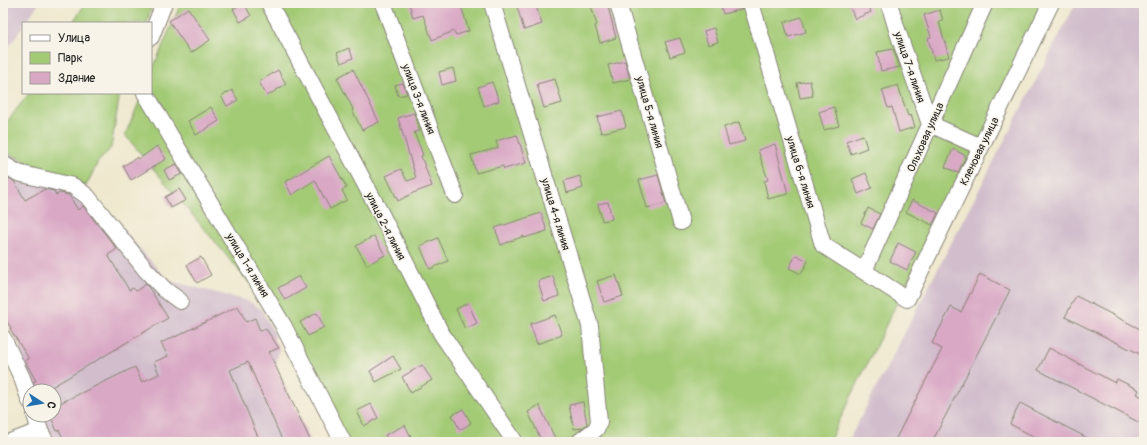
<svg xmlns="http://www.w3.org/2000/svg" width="1147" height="445" font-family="Pangolin,sans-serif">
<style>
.industrial{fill:#d1bdcc}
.green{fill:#a3ca75;stroke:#607348}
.building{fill:#d9a8c5}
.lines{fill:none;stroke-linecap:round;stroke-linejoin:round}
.minor-casing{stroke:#868275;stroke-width:18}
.minor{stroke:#fff;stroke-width:16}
.labels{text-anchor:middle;stroke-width:3;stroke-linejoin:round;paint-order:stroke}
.street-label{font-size:11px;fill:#1c1c1c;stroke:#f7f3e8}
</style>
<rect width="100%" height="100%" fill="#f7f3e8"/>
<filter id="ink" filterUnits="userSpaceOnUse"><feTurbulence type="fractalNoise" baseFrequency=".025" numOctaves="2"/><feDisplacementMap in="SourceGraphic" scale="8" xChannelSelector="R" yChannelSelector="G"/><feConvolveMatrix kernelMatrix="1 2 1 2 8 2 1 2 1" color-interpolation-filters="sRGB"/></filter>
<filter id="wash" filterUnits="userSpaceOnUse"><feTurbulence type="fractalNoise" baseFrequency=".012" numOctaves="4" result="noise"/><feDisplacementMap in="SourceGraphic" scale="16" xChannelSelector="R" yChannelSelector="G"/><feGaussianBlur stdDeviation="0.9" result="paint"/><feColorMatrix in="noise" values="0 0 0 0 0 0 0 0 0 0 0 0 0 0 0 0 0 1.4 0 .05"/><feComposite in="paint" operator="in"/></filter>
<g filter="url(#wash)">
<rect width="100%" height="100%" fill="#efe8ce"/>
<!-- industrial -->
<path class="industrial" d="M3 3H39L25 23H23V26L3 55Z
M1076 3H1144V442H848Z
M3 150 15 157 40 168 86 186 167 280 248 301 261 309 275 335 274 341 279 348 276 366 311 442H52L40 415H54V391H30L14 351 21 346 3 315Z"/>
<!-- green -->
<path class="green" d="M86 3H145L151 7 147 23H78L74 20Z
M181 3H1052L910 276 829 442H343L290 331 125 135 143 93H151V73Z
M29 93H120L111 148 98 162 86 186C58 175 29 165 3 150V127Z"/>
<g id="blocks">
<!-- building -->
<path class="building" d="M244 3 251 16 240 22 233 9Z
M409 3H460L469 31 456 35 454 31 432 40 423 15 413 18Z
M516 3H535L542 24 524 30Z
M590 3H607L616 38 600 43 595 26 597 25Z
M720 3H742L743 9 723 14Z
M848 3H868L871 12 855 19Z
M188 8 210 40 191 53 169 21Z
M940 10 943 21 939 22 949 57 934 60 928 38 931 37 924 15Z
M802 17 806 32 788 37 784 22Z
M714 28 718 42 708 45 704 31Z
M680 38 685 52 670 57 665 42Z
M349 48 353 58 341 63 337 53Z
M893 49 900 67 881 71 877 52Z
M625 61 630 79 613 83 608 65Z
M453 68 456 81 442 85 439 72Z
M353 69 379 122 362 130 352 110 353 109 337 78Z
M278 70 286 84 267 96 259 82Z
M555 79 562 103 544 108 537 84Z
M810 81 813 96 800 98 797 83Z
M492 82 499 101 484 106 478 87Z
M403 83 407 94 398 96 395 85Z
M898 85 908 116 911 115 915 127 899 132 892 107 888 108 882 90Z
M232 90 238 100 227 106 221 96Z
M211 107 219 121 196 135 188 121Z
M834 107 839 126 824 130 819 112Z
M622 111 626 127 601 133 597 117Z
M414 113 420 131 414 132 423 155 421 156 432 186 413 193 398 201 386 176 401 169 407 181 416 178 398 118Z
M739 122 745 141 729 145 724 127Z
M517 135 526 163 504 169 503 166 476 173 471 155 498 148 496 141Z
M863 135 867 148 851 154 846 141Z
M775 144 788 194 768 199 764 181 768 180 758 150Z
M157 146 166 159 131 180 123 166 138 157 139 159Z
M953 149 966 156 958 173 945 167Z
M329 156 347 188 342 190 347 200 330 209 315 180 292 195 285 182Z
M176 164 182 174 169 180 164 170Z
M866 173 872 188 858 194 852 179Z
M658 175 666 203 647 208 639 180Z
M580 176 583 188 567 193 564 181Z
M7 177 14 181 25 200 45 189 54 191 56 195 60 193 69 195 78 210 83 206 117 249 108 255 129 290 133 288 136 291 146 284 153 294 168 318 45 391H37L33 382 36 381 25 361 29 359 10 329 11 328 3 315V180Z
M179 189 186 200 171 208 165 197Z
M912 200 938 213 932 225 906 212Z
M608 202 612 219 602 221 598 204Z
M868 208 880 214 873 229 861 223Z
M541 213 547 231 524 238V236L501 245 495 228Z
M374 236 385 255 367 265 356 246Z
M438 238 448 261 430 269 420 246Z
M898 243 916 252 907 270 890 261Z
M796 255 808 261 801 274 789 268Z
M201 257 211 275 197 283 187 265Z
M980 274 1010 290 932 442H894L942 349 932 343 951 307 961 312Z
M616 275 623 296 604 302 597 281Z
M299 276 306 288 285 300 278 288Z
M553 276 559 296 544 301 538 281Z
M1076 296 1144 331V356L1065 317Z
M468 303 477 323 465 329 456 309Z
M238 306 246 322 255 318 260 331 266 329 279 348 269 352 311 442H283L248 362 230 370 260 442H65L59 430 57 431 50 415H54V406L135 367 142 382 159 374 154 362 168 356 161 343 175 336V337Z
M317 313 324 327 308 336 300 322Z
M555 315 562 335 537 344 530 324Z
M1049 348 1115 383 1117 379 1139 390 1137 394 1144 398V425L1038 370Z
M393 356 401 369 376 382 370 371Z
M422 365 432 380 411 393 402 377Z
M583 402 587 424 582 428 574 429 569 405Z
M1020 403 1095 442H1044L1010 424Z
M371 404 378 418 364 426 357 411Z
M539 405 557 442H542L528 412Z
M463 409 471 423 460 430 452 415Z
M405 425 411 437 402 442H389L385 435Z"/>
</g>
</g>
<g filter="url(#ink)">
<use href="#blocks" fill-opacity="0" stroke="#868275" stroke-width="1"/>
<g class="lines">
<defs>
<path id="minor" d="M269 3 381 214 441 333 515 442
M383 3 455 195
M492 3 590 326 599 422 596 429 579 442
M618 3 681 222
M751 3 823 245 907 299 1051 3
M889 3 897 30 930 124 981 147
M151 37 164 3
M145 93 283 325 343 442
M3 164 18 173 73 186 87 196 146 270 165 290 180 301
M864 271 985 3
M3 338 22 378 30 401
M35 415 40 431 46 442
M10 442 40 431"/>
</defs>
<!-- minor casing -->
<use href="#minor" class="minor-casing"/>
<!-- minor -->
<use href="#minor" class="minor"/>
</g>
</g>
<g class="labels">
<!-- street labels -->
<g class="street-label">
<text transform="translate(910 67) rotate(71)" y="4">улица 7-я линия</text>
<text transform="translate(419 99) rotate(69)" y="4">улица 3-я линия</text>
<text transform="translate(650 112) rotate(74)" y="4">улица 5-я линия</text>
<text transform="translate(925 137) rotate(-66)" y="4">Ольховая улица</text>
<text transform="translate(979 151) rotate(-64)" y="4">Кленовая улица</text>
<text transform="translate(801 172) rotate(73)" y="4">улица 6-я линия</text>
<text transform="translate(556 214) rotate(73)" y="4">улица 4-я линия</text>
<text transform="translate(386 226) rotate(63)" y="4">улица 2-я линия</text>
<text transform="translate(248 265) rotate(59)" y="4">улица 1-я линия</text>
</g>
</g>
<!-- margin -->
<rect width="1147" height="445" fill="none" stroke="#f7f3e8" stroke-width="16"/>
<!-- legend -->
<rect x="22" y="22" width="130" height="72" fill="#f7f3e8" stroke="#9f9d96"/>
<rect x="30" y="35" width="20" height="6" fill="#ffffff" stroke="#9f9d96"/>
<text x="58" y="42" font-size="12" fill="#1c1c1c">Улица</text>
<rect x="30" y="52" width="20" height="12" fill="#a3ca75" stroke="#9f9d96"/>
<text x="58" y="62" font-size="12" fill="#1c1c1c">Парк</text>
<rect x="30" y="72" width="20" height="12" fill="#d9a8c5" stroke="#9f9d96"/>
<text x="58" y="82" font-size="12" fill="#1c1c1c">Здание</text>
<!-- north arrow -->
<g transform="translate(42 403) rotate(102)"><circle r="19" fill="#f7f3e8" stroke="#9f9d96"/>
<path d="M0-3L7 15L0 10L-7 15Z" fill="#1f6fb2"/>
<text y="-6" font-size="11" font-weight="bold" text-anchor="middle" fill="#1c1c1c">С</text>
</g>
</svg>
